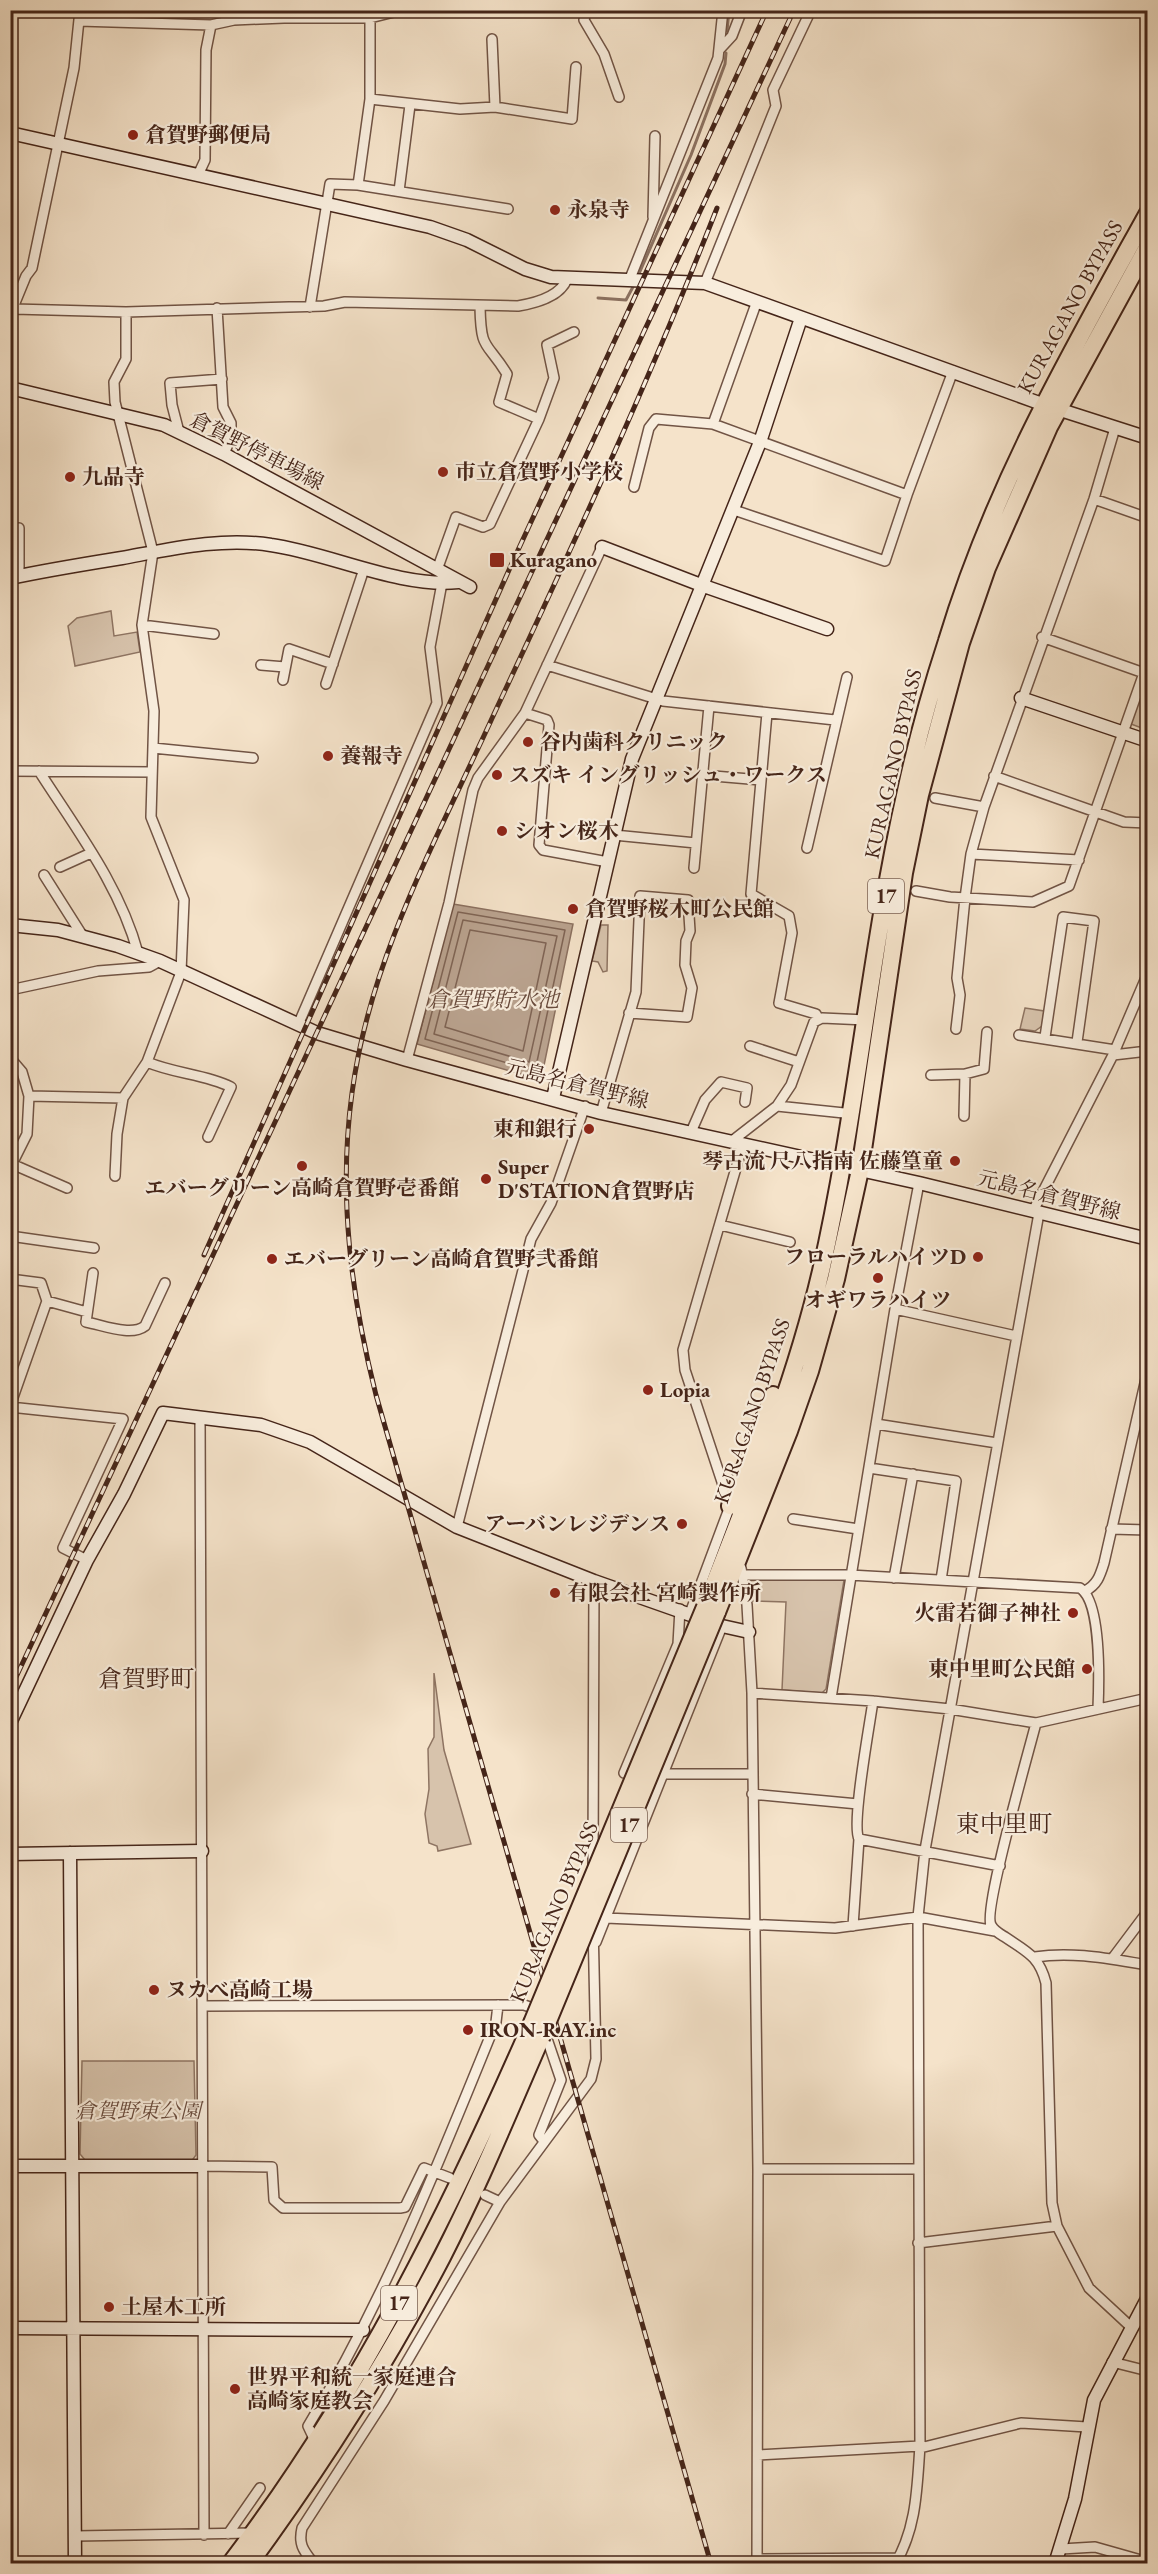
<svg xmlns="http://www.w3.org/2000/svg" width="1158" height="2574" font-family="'EB Garamond','Noto Serif JP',serif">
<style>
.green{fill:#d7c3ac;stroke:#8e7462;stroke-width:1.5}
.water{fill:#b9a28e;stroke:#8b705f;stroke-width:1.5}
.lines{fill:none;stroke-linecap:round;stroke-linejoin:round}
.shore{stroke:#7f6454;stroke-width:1.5}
.stream{stroke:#8b705f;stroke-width:3}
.street-casing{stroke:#715445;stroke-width:12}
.secondary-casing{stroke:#452519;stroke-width:15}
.highway-casing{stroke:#452519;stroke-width:20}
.street{stroke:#f8eddd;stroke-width:9}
.secondary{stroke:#f8eddd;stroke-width:12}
.highway{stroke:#f5e3ca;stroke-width:16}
.rail-casing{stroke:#452519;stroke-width:5}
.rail{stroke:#f8eddd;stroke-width:3;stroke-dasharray:9;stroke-linecap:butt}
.highway-bridge-casing{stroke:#452519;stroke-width:20;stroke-linecap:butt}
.highway-bridge{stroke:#f5e3ca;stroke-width:16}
.poi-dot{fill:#8f2418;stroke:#f8eddd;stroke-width:2}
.labels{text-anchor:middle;stroke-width:4.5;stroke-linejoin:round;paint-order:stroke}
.shield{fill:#f8eddd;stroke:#7b6154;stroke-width:1.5}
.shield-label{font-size:20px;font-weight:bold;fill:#452519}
.poi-label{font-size:21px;font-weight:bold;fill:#452519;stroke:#f8eddd;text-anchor:start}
.street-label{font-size:21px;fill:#452519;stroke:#f8eddd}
.park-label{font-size:21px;font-style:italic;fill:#6a4c3e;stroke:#f8eddd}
.water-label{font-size:22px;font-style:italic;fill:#684a3c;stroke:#f8eddd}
.quarter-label{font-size:24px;fill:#452519;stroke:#f8eddd}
</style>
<rect width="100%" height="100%" fill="#f5e3ca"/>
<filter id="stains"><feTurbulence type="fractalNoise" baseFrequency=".00333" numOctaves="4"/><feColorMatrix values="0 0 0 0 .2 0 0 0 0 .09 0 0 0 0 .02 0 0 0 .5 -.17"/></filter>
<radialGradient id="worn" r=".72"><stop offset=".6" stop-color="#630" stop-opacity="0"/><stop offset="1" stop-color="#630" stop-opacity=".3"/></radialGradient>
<!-- green -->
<path class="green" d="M111 611 114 636 137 632 140 652 75 666 68 626 77 618Z
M1147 675V730L1131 724Z
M601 925H608L607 971 603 972 598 962 592 961Z
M1025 1008 1044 1011 1042 1026 1035 1031 1020 1029Z
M753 1577 844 1580 826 1689 822 1693 782 1690 786 1602 753 1601 749 1584Z
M434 1673 444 1750 471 1844 438 1851 437 1846 429 1843 425 1814 429 1789 428 1749 434 1737Z
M82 2061H194L196 2155 191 2162 85 2160 80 2154Z"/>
<!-- water -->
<path class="water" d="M453 904 573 924 541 1080 417 1044Z"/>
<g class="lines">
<!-- shore -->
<path class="shore" d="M458 912 565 930 535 1071 425 1039Z
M463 920 557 936 529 1062 434 1034Z
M470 930 546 943 523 1051 445 1027Z"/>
<!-- stream -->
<path class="stream" d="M727 31 729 10
M638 276 691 155 725 64 726 53
M598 298 626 300 634 285"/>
<defs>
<path id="street" d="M586 10 584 20 604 54 619 97
M79 21 211 25 234 20 284 18H370L402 10
M492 39 495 107
M720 49 732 36 742 10
M370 99 460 109 495 107 572 119 576 67
M198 175 205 160 206 50 211 25
M358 185 370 99V10
M399 191 410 105
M653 217 655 136
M629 281 718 58 723 10
M705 283 776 106 773 90 811 10
M310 307 330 184 358 185 508 209
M217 308 223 407 231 423V437L224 454
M14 309 126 312 324 306 345 302 518 306C536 303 560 297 567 279
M10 315 26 276 32 268 74 68 80 10
M539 419 554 378 547 345 574 332
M713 424 757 301
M179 432 172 405 170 383 222 379
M634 487 649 428 656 419 713 424 907 495 885 561 734 510
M907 495 953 371
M1094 499 1148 518
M437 570 456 517 483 527 490 524 539 419 499 402 507 374C486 340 481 352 480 307
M19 577V528
M142 625 214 634
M261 665 285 667
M547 665 663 701 835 720
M283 680 289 649 333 664
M326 684 364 569
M525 713 547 720 549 725 539 845 543 850 608 862
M767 713 751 894 789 916 792 933 779 1003 816 1014 818 1019
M153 748 253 758
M10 771 152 772
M39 771C76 829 120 886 138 953
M702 775 761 780
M994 776 1124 822 1148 823
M935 798 984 807
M614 835 696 843
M807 848 847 677
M971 854 1079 860
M60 867 91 853
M694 868 709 706
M44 875 82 935
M916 891 950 897 1033 902 1069 886 1144 673 1042 637
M10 990 98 971 149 967 160 961
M298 1025 437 703 430 647 442 583
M956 1029 960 995 957 978 965 898 971 854 984 807 1094 499 1115 428
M1019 1035 1115 1050
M1045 1037 1063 917 1094 921 1077 1042
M750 1046 799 1062
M1113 1055 1148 1051
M10 1058 22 1072 29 1096
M407 1060 449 903 473 790 478 778 525 713 602 547
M147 1062C175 1074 205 1074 231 1087L208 1137
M931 1075 965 1074 984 1069 987 1032
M777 1106 844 1113
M601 1113 636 992 640 896 688 900 690 931 686 941 685 965 692 988 687 1017 629 1013
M964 1116 965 1074
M691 1132 705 1100 721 1082 747 1088 745 1102
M732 1141 777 1106 791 1085 814 1022 822 1018 866 1020
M12 1164 67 1188
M10 1168 27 1134 29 1096 123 1098 147 1062 181 972 184 900 151 817 154 711 142 625 153 552 115 402 114 382 126 359V312
M115 1176 117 1134 123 1098
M1033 1211 1113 1055 1148 973
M720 1225 790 1242
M10 1236 94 1248
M93 1273 86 1322C103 1325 131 1337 145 1326L165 1283
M10 1279 41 1283 47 1301 10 1406
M47 1301 87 1312
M895 1309 1016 1336
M10 1407 123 1419 63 1548 87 1560
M200 1417 204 2535
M876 1424 997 1443
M869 1468 956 1481 941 1580
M730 1506 685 1370 683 1350 743 1144
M793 1519 858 1529
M457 1527 531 1239 551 1203 585 1106
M1111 1529 1148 1530
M741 1568 747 1605 752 1693 758 2169 757 2564
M742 1575H850L1080 1588C1102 1602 1099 1684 1098 1709
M894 1578 913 1474
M1085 1591C1097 1585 1100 1576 1104 1563L1148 1370
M690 1613 730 1506
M752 1693 873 1701 950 1709 1036 1723 1148 1698
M831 1698 895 1309 919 1183
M873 1701C870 1723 851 1825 859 1839L1000 1866
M1036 1723C1029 1751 983 1910 991 1925 994 1931 1000 1934 1005 1937 1027 1952 1039 1956 1046 1983L1052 2203 1057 2226 1089 2288 1131 2327
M624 1773 678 1644 680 1609
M662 1774H752
M752 1794 858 1804
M593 1867 594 1581
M606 1918 835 1928 918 1917 995 1931
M853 1926 859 1839
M596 1942 722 1626
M1035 1957C1073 1951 1110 1959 1148 1965
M1112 1959 1148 1911
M204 2006 524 2005 536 2009 538 2014
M543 2140 539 2135 561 2080 544 2030
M203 2166 272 2167 274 2200 283 2208H400L405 2207 424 2168 450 2178
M758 2169H917
M485 2195 500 2202
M918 2243 1057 2226
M1112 2362 1148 2371
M315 2441 308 2426C386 2298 440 2159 496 2022L498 2005
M920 2448 1021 2423 1087 2427
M758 2455 920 2446
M228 2534 260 2488
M76 2536 252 2533
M1061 2549 1095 2547 1148 2562
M757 2559 899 2558
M314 2564C304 2551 298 2545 302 2528L384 2401 500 2202 591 2079 596 2059 593 1923
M895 2564C917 2528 917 2486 920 2446L918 1917 925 1850 1039 1213"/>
<path id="secondary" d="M10 133 430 227 467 240 525 269 551 277 705 283 1042 404 1148 438
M10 388 164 425 224 454 470 587
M602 547 701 585 827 629
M10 578C47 570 85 564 122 558 171 549 222 537 271 545 329 553 399 588 458 582
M1021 698 1148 741
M10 925 58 930 118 946 160 961 317 1033 407 1060 601 1113 919 1183 1148 1239
M553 1098 632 759 760 442 801 318
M10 1723 87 1560 124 1494 163 1413 261 1425 310 1442 457 1527 594 1581 722 1626 749 1632
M70 1853 75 2564
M10 1854 202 1851
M10 2166H203
M10 2328 363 2330
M1055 2564 1075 2499 1094 2400 1148 2297"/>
<path id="highway" d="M730 1506 773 1395
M705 1607C748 1497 794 1387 821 1271 857 1113 870 949 906 791 917 740 931 690 947 641 994 485 1070 354 1148 213
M717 1612 789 1431 810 1371 836 1279 860 1170 904 873 920 795 961 643 987 568 1049 427 1148 246
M230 2564C358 2396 448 2215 532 2023
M249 2564C321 2466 386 2364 442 2257 479 2185 509 2111 541 2038"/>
</defs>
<!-- street casing -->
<use href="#street" class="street-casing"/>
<!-- secondary casing -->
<use href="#secondary" class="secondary-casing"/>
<!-- highway casing -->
<use href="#highway" class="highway-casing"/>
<!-- street -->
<use href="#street" class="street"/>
<!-- secondary -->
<use href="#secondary" class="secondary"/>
<!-- highway -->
<use href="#highway" class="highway"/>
<defs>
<path id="rail" d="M204 1255 513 561 767 10
M10 1690 794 10
M711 2564 376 1395C351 1296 338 1195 352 1093 370 957 438 837 494 714 572 547 650 380 717 208"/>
</defs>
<!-- rail casing -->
<use href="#rail" class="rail-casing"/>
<!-- rail -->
<use href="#rail" class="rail"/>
<defs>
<path id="highway-bridge" d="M532 2023 705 1607
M541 2038 717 1612"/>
</defs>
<!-- highway-bridge casing -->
<use href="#highway-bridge" class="highway-bridge-casing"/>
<!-- highway-bridge -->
<use href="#highway-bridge" class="highway-bridge"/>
</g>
<!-- markers -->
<g class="poi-dot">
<circle cx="133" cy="135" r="6"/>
<circle cx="555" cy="210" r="6"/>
<circle cx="443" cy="472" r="6"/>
<circle cx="70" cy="477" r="6"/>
<rect x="489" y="552" width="16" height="16" rx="3"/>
<circle cx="528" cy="742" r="6"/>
<circle cx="328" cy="756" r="6"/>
<circle cx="497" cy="775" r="6"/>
<circle cx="502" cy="831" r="6"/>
<circle cx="573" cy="909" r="6"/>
<circle cx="589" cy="1129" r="6"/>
<circle cx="955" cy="1161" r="6"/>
<circle cx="302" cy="1166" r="6"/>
<circle cx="486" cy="1179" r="6"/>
<circle cx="978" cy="1257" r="6"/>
<circle cx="272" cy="1259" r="6"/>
<circle cx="878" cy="1278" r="6"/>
<circle cx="648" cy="1390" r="6"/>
<circle cx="682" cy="1524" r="6"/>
<circle cx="555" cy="1593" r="6"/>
<circle cx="1073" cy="1613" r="6"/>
<circle cx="1087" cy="1669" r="6"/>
<circle cx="154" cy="1990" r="6"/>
<circle cx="468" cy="2030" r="6"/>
<circle cx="109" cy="2307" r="6"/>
<circle cx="235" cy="2389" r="6"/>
</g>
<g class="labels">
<!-- shield labels -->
<g class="shield">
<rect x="868" y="879" width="36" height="34" rx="4.5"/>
<rect x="611" y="1808" width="36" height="34" rx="4.5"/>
<rect x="381" y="2286" width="36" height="34" rx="4.5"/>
</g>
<g class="shield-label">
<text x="886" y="903">17</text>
<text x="629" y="1832">17</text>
<text x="399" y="2310">17</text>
</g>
<!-- poi labels -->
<g class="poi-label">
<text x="145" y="142">倉賀野郵便局</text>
<text x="567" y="217">永泉寺</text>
<text x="455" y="479">市立倉賀野小学校</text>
<text x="82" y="484">九品寺</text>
<text x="510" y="567">Kuragano</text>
<text x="540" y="749">谷内歯科クリニック</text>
<text x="340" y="763">養報寺</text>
<text x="509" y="782">スズキ イングリッシュ・ワークス</text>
<text x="514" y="838">シオン桜木</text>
<text x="585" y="916">倉賀野桜木町公民館</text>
<text x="577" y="1136" text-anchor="end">東和銀行</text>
<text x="943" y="1168" text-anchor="end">琴古流 尺八指南 佐藤篁童</text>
<text x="498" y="1174">Super<tspan x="498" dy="24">D'STATION倉賀野店</tspan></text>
<text x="302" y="1195" text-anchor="middle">エバーグリーン高崎倉賀野壱番館</text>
<text x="966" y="1264" text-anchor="end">フローラルハイツD</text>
<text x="284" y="1266">エバーグリーン高崎倉賀野弐番館</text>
<text x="878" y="1307" text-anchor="middle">オギワラハイツ</text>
<text x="660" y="1397">Lopia</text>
<text x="670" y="1531" text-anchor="end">アーバンレジデンス</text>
<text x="567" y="1600">有限会社 宮崎製作所</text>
<text x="1061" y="1620" text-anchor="end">火雷若御子神社</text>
<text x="1075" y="1676" text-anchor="end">東中里町公民館</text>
<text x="166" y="1997">ヌカべ高崎工場</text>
<text x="480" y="2037">IRON-RAY.inc</text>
<text x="121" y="2314">土屋木工所</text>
<text x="247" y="2384">世界平和統一家庭連合<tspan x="247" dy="24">高崎家庭教会</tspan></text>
</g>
<!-- street labels -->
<g class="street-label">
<text transform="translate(1070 307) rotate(-61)" y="7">KURAGANO BYPASS</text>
<text transform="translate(257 451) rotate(27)" y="7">倉賀野停車場線</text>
<text transform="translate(893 764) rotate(-77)" y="7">KURAGANO BYPASS</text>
<text transform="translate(577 1084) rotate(14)" y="7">元島名倉賀野線</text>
<text transform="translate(1049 1195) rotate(14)" y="7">元島名倉賀野線</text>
<text transform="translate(752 1411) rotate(-71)" y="7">KURAGANO BYPASS</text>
<text transform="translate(554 1912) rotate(-67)" y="7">KURAGANO BYPASS</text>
</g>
<!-- park labels -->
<g class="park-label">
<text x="138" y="2118">倉賀野東公園</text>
</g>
<!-- water labels -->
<g class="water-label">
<text x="493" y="1007">倉賀野貯水池</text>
</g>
<!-- quarter labels -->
<g class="quarter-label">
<text x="146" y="1687">倉賀野町</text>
<text x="1004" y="1832">東中里町</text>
</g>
</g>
<!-- margin -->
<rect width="1158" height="2574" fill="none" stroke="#f5e3ca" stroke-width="36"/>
<rect x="12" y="12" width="1134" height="2550" fill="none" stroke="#452519" stroke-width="3"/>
<rect x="18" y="18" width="1122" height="2538" fill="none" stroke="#452519" stroke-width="1.5"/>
<rect width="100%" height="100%" filter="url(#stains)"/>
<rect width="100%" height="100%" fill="url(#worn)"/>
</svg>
